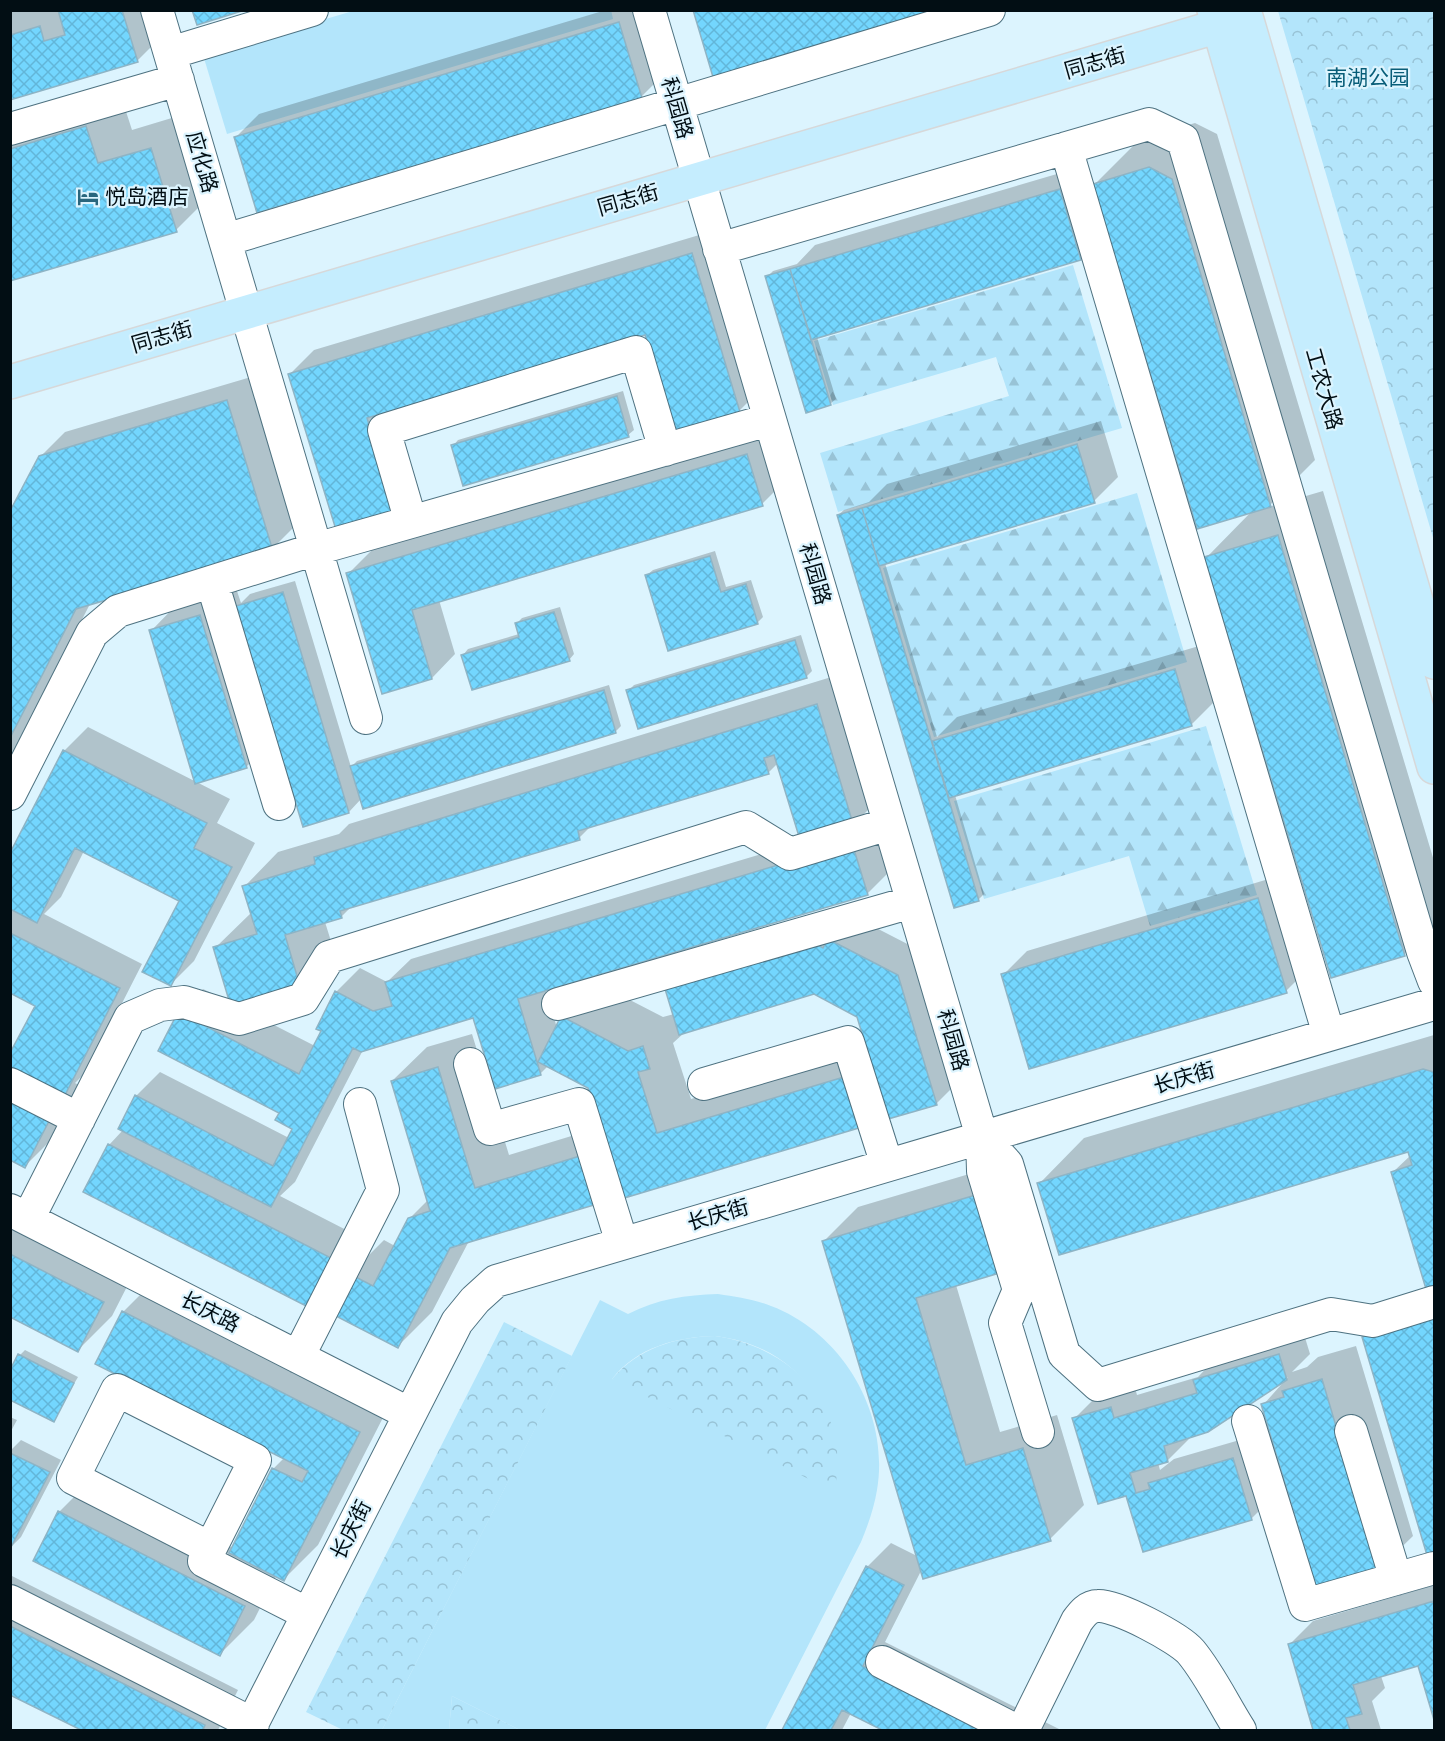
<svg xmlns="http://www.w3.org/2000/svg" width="1445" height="1741" font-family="'Work Sans','Noto Sans SC',sans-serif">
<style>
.grass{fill:#b3e5fb;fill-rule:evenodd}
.forest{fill:url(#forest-firs)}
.park{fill:url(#park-crowns)}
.shadow{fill:#0003;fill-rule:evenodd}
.building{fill:url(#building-cross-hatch);stroke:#8eb4c5;stroke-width:1.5}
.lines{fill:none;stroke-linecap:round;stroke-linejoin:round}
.minor-casing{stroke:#4e7281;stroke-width:34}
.major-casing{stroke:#d7d8d9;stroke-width:36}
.minor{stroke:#fff;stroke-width:32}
.major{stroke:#c5edfe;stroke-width:33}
.labels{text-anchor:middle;stroke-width:4.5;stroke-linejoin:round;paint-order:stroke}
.street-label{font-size:21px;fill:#020e14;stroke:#dcf4fe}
.park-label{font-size:21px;fill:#085d78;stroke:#dcf4fe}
.poi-label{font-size:21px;fill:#020e14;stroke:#dcf4fe;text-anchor:start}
</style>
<defs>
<pattern id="forest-firs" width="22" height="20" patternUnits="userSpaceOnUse" patternTransform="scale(1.5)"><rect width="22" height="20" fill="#b3e5fb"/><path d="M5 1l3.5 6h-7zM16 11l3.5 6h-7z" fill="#98c3d6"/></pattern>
<pattern id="park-crowns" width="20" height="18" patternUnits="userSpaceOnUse" patternTransform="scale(1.5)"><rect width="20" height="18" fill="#b3e5fb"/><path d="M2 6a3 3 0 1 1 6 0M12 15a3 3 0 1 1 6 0" fill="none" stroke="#98c3d6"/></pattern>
<pattern id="building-cross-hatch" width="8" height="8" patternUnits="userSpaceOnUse" patternTransform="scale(1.5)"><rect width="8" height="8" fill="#73d6fe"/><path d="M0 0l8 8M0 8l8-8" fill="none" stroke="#62b6d9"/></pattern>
</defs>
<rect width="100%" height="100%" fill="#dcf4fe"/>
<!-- grass -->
<path class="grass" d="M611 10 613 19 227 134 203 55 353 11Z
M718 1294C736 1297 754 1299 771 1306 843 1333 890 1414 877 1490 874 1508 868 1525 861 1542L765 1730H520L452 1696 449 1730H382L600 1300 628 1314C657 1299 686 1295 718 1294ZM715 1336C761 1342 794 1362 820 1401L612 1379C637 1347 677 1337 715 1336Z"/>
<!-- forest -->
<path class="forest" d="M1073 265 1122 428 838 512 820 453 1009 396 996 357 833 405 814 341Z
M1137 493 1187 662 934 737 883 568Z
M1206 726 1257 895 1150 926 1129 856 984 899 954 801Z"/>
<!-- park -->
<path class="park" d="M1278 11H1434V541Z
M504 1322 572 1356 382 1730H343L306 1712Z
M715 1336C794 1347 853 1410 834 1492L612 1379C639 1348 675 1337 715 1336Z
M452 1696 520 1730H449Z"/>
<!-- shadow -->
<path class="shadow" d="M10 10H166L171 27 137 61 10 99Z
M606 10H646L665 73 641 97 235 138 259 114Z
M120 93 132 130 185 114 210 196 176 230 10 280V126Z
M1195 123 1217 134 1315 460 1268 507 1323 491 1434 861V924L1404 955 1206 558 1253 510 1095 184 1140 139Z
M1084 166 1104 235 1080 259 817 337 836 399 830 404 767 277 773 271 797 264 815 245Z
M716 230 763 387 739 411 646 333 394 408 419 490 395 513 290 374 314 350Z
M251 377 296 525 272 549 90 604 10 759V515L40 457 65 432Z
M623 391 634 430 628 435 453 446 458 440Z
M1101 421 1118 477 1094 501 885 563 937 737 957 717 1199 646 1215 701 1191 725 955 795 984 894 979 899 955 906 838 515 844 510 869 502 887 484Z
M771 431 786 480 762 504 439 600 455 654 432 678 348 574 372 550Z
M715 551 726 587 751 580 763 617 757 623 647 575 653 570Z
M295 581 351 767 357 761 609 685 621 726 616 731 364 807 361 799 349 812 277 736 246 767 151 631 185 596 234 582 241 603 250 594Z
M560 607 574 654 569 660 463 655 468 649 519 634 516 624 522 618Z
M801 635 812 671 806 677 628 691 634 685Z
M851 671 887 791 851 827 876 820 891 870 867 894 546 990 557 1028 563 1017 597 983 663 1017 674 1014 853 916 921 951 960 1080 936 1104 469 1241 432 1312 398 1346 350 1274 384 1240 395 1246 409 1219 428 1200 392 1081 427 1047 472 1034 509 1155 601 1127 589 1087 548 1066 540 1074 474 1017 363 1050 295 1182 280 1196 358 1236 334 1282 109 1145 123 1130 120 1128 136 1096 160 1072 289 1138 294 1129 281 1113 179 1013 203 989 232 1003 215 948 252 912 244 887 278 852 339 834 349 824ZM778 763 802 842 411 959 387 982 360 968 336 992 315 1046 235 1005 300 985 334 951 325 922 341 917 352 906 579 838 592 825 768 773ZM814 993 858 1016 867 1047 691 1099 673 1043 684 1033Z
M88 727 230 799 217 823 255 843 194 961 170 985 181 900 84 851 61 897 44 914 142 964 88 1070 75 1083 82 1087 59 1132 25 1166 10 1158V1050L13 1051 37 1005 10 992V856L64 751Z
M1282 875 1310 967 1286 991 1003 975 1027 951Z
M1434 1035V1285L1427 1287 1393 1172 1411 1155 1409 1150 1039 1184 1084 1138Z
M1013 1161 956 1285 1000 1432 1057 1415 1084 1505 1050 1539 922 1569 885 1642 1061 1730H885L851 1713 842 1730H784L867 1567 891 1543 919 1557 824 1241 858 1207Z
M10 1202 137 1267 112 1316 78 1350 10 1316Z
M157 1278 393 1398 318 1545 284 1579 276 1576 254 1620 220 1654 59 1512 93 1478 233 1548 273 1469 284 1458 123 1312Z
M1434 1300V1559L1363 1338 1387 1314Z
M1303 1331 1310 1354 1292 1372 1307 1367 1318 1357 1356 1346 1413 1536 1378 1570 1263 1405 1288 1377 1208 1431 1192 1436 1168 1460 1158 1463 1160 1470 1174 1459 1257 1435 1275 1495 1251 1519 1127 1494 1074 1419 1098 1395 1134 1384 1137 1395 1198 1377 1218 1356Z
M25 1350 78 1377 53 1420 20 1355Z
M10 1417 17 1420 10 1433Z
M21 1440 61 1460 21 1537 10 1548V1451Z
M10 1575 238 1690 218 1730H84L10 1693Z
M1434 1585V1715L1419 1665 1381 1676 1385 1688 1372 1701 1381 1730H1315L1289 1645 1313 1621Z"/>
<!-- building -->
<path class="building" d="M58 10H122L138 62 10 100V35L40 26 44 41 65 35Z
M192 10H245L197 25Z
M693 10H937L713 77Z
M619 22 642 98 257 213 234 137Z
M86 126 98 163 151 148 177 232 10 281V149Z
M1149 167 1172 179 1271 507 1197 529 1093 184Z
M1060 189 1081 260 811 340 790 269Z
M692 253 740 412 674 432 645 335 367 418 396 515 337 533 288 374Z
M790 269 831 405 806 413 765 276Z
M617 396 629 437 463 486 451 445Z
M227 400 273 551 76 609 10 738V511L39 456Z
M1077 444 1095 503 879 566 862 508Z
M747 454 763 506 412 610 432 679 382 694 346 573Z
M862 508 979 901 954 908 837 515Z
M1278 535 1405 956 1331 978 1204 557Z
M710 556 721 592 746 584 758 624 668 651 645 575Z
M283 592 349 813 303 827 236 606Z
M554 612 570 661 472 690 461 655 519 637 515 623Z
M200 615 247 768 195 784 149 630Z
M795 640 807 678 638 729 626 690Z
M1175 669 1192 726 949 798 932 741Z
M604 690 616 733 363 809 350 766Z
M817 704 854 827 801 843 774 755 764 758 769 774 578 831 580 840 340 911 342 918 285 935 300 986 231 1007 213 947 257 934 242 886 315 864 314 857Z
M63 750 207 823 194 848 232 867 171 986 142 972 179 901 75 848 37 923 10 909V853Z
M852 843 868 895 518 999 541 1075 495 1089 473 1018 361 1052 353 1048 271 1207 118 1129 135 1095 273 1166 292 1129 275 1120 279 1113 158 1051 178 1012 299 1074 321 1031 316 1029 335 991 373 1011 392 1006 385 982Z
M1258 898 1287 993 1029 1069 1001 974Z
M10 933 120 988 65 1095 10 1068V1053L35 1006 10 993Z
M828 939 898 975 937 1105 888 1119 857 1017 814 994 679 1035 665 989 816 944 823 948Z
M561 1016 628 1051 643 1046 650 1069 638 1072 657 1133 844 1077 859 1128 621 1199 588 1088 538 1062Z
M438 1067 475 1188 580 1156 594 1205 450 1248 398 1348 328 1312 348 1273 373 1286 408 1218 430 1211 391 1081Z
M1423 1069 1434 1072V1286L1426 1289 1391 1172 1412 1165 1408 1152 1059 1255 1037 1183Z
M10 1101 49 1121 25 1168 10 1160Z
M108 1144 335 1260 310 1308 83 1192Z
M979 1194 1003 1272 916 1298 966 1465 1023 1448 1051 1541 923 1579 822 1241Z
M10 1254 104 1302 78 1352 10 1317Z
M122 1311 360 1432 284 1581 229 1553 272 1468 302 1482 308 1471 95 1364Z
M1434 1316V1561L1429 1562 1362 1337Z
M18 1354 74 1383 54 1422 10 1400V1370Z
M1279 1354 1287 1380 1208 1432 1164 1446 1168 1462 1130 1473 1136 1493 1150 1489 1148 1483 1233 1458 1252 1520 1143 1552 1126 1496 1098 1504 1072 1418 1111 1407 1114 1418 1197 1393 1193 1380Z
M1322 1379 1379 1571 1317 1590 1261 1404 1284 1397 1282 1391Z
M10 1453 50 1472 10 1549Z
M58 1511 245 1606 220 1656 33 1561Z
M866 1566 904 1585 863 1666 990 1730H882L842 1710 831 1730H782Z
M1434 1601V1720L1418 1666 1353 1685 1362 1714 1346 1718 1350 1730H1313L1288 1644Z
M10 1626 205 1725 203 1730H81L10 1695Z"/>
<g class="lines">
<defs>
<path id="minor" d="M157 10 366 718
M649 10 982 1137 983 1171 1019 1290 1005 1323 1038 1432
M170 53 312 10
M10 129 178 80
M1066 148 1329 1035
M225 240 989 10
M719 249 1149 124 1183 140 1423 952 1434 981
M411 522 384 430 636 352 665 450
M212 582 279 804
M10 794 92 633 118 611 316 549 769 420
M558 1004 912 902
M470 1064 490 1129 579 1104 622 1243
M10 1084 79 1119
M704 1084 848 1042 887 1165
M982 1137 1007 1164 1064 1354 1098 1385 1331 1314 1373 1321 1434 1302
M10 1210 410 1414
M28 1219 130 1018 160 1005 184 1002 239 1019 303 999 329 957 746 827 790 854 889 824
M298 1357 383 1190 360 1104
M1248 1421 1305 1605 1434 1568
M1351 1431 1396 1579
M210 1548 73 1478 117 1390 255 1460 204 1561 308 1614
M10 1601 253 1724
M882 1662 1015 1730
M249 1730 457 1322 475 1300 496 1281 1434 1004
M1023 1730 1077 1621C1082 1614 1088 1606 1098 1606 1117 1605 1179 1638 1191 1652 1210 1675 1224 1705 1240 1730"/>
<path id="major" d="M1214 10 1434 767
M1244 10 1434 662
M10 382 1246 18"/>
</defs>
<!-- minor casing -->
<use href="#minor" class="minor-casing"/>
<!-- major casing -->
<use href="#major" class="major-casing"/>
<!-- minor -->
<use href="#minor" class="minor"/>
<!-- major -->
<use href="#major" class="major"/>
</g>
<!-- icons -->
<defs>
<symbol id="hotel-bare" viewBox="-9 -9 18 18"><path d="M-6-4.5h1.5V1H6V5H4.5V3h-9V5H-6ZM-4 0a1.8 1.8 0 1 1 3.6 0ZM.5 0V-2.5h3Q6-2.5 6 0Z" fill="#29667d" stroke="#dcf4fe" stroke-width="2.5" paint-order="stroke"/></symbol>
</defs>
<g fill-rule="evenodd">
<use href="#hotel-bare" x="73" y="182" width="30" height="30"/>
</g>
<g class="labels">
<!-- street labels -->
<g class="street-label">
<text transform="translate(1095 63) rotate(-16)" y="7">同志街</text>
<text transform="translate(677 108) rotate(74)" y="7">科园路</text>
<text transform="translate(202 162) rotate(74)" y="7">应化路</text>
<text transform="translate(628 200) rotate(-16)" y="7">同志街</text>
<text transform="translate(162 337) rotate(-16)" y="7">同志街</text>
<text transform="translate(1324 389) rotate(74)" y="7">工农大路</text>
<text transform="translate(815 574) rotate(74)" y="7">科园路</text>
<text transform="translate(953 1040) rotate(74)" y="7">科园路</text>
<text transform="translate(1184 1078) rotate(-16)" y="7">长庆街</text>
<text transform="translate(718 1215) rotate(-16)" y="7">长庆街</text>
<text transform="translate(210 1312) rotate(27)" y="7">长庆路</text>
<text transform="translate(351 1530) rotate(-63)" y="7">长庆街</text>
</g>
<!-- park labels -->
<g class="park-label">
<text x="1368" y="85">南湖公园</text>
</g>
<!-- poi labels -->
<g class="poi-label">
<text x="105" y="204">悦岛酒店</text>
</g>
</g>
<!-- border -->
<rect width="1445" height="1741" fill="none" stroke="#020e14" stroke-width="24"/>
</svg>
